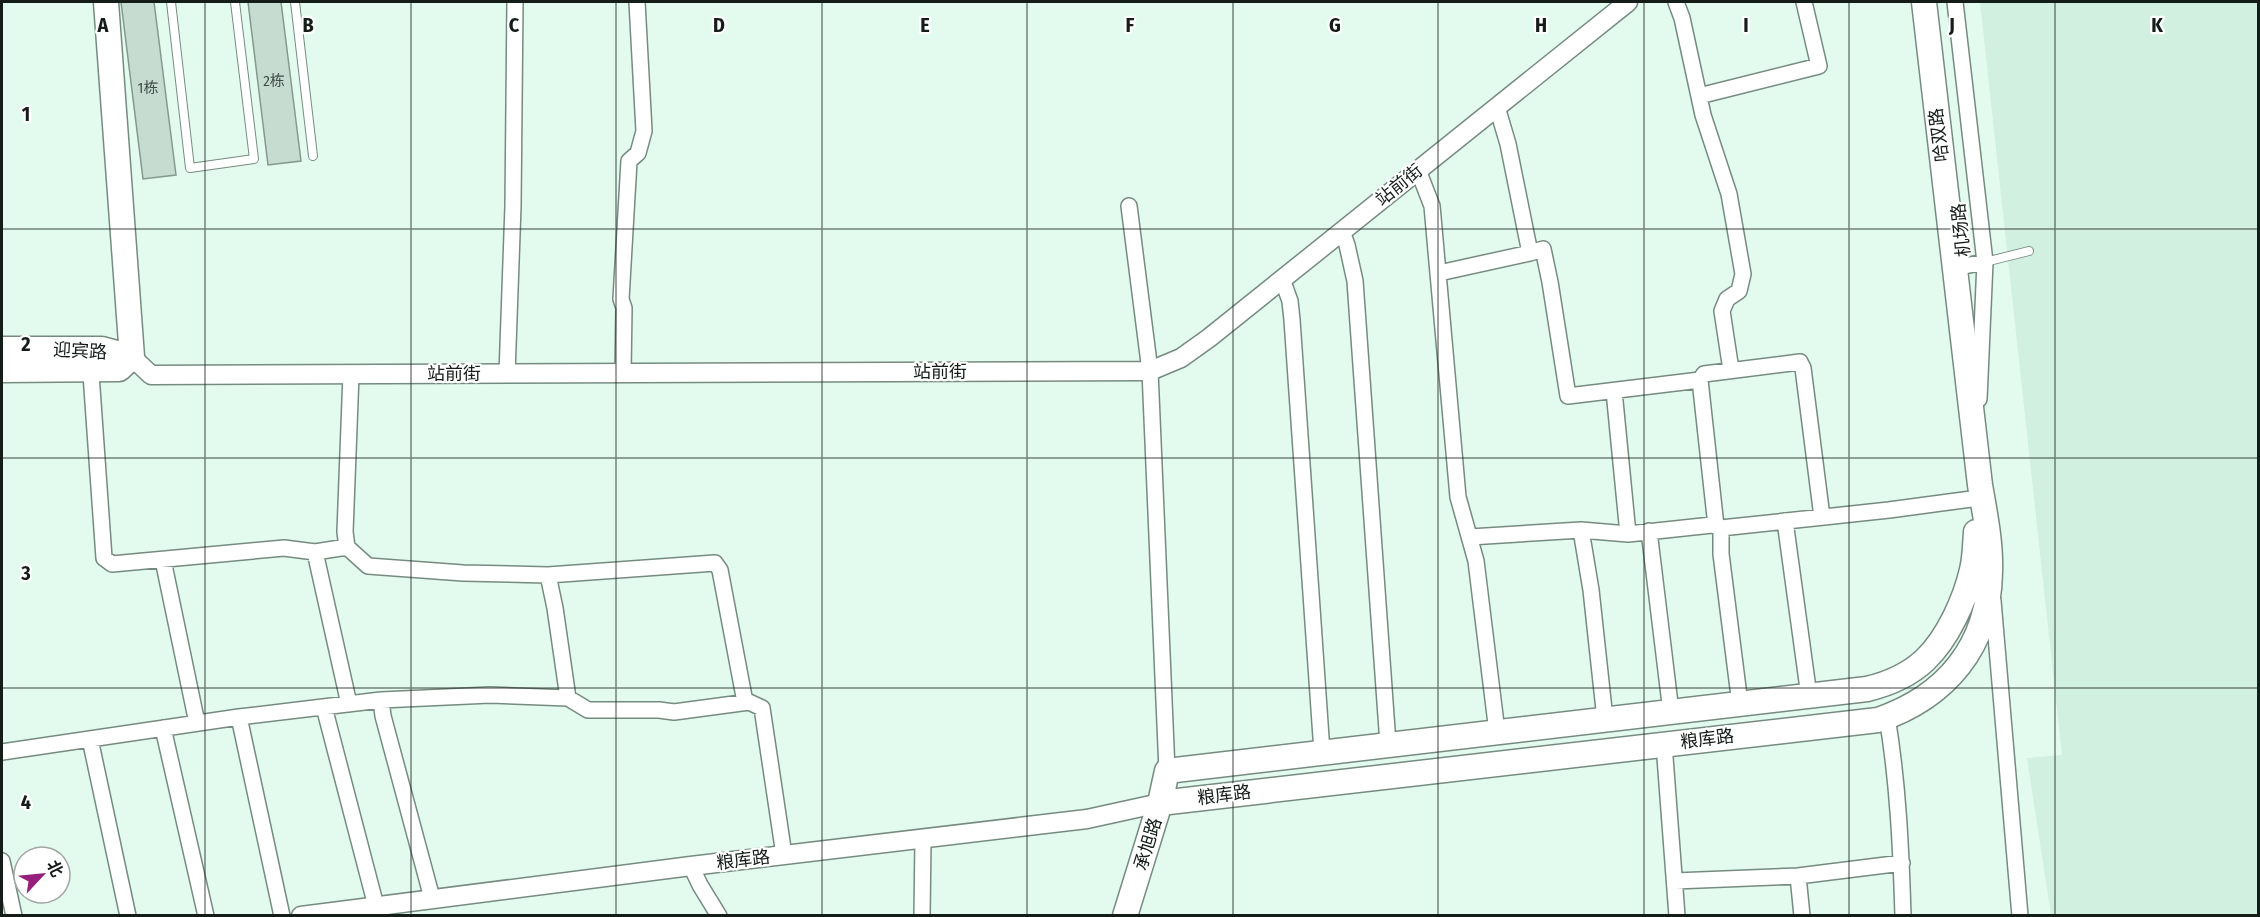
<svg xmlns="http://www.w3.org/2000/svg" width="2260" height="917" font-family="'Fira Sans Condensed','Noto Sans SC',sans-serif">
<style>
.built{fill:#d1f0e0}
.building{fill:#c6dcd0;stroke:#84998e;stroke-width:1.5}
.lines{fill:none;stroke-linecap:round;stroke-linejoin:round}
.service-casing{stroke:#768b80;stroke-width:10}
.minor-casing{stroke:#768b80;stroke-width:18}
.tertiary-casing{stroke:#768b80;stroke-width:21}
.primary-casing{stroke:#768b80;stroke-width:27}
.service{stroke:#fff;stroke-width:8}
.minor{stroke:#fff;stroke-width:15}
.tertiary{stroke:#fff;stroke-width:18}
.primary{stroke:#fff;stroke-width:24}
.grid{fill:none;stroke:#151d19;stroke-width:1.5;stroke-opacity:0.55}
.labels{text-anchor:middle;stroke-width:4.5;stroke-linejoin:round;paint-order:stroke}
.number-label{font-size:15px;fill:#414d47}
.street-label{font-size:18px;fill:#151d19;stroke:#fff}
.grid-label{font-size:20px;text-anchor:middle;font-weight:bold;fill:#151d19;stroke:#fff;stroke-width:4.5;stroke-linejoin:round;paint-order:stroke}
</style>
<rect width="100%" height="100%" fill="#e3faee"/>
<!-- built -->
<path class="built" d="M1980 2H2258V915H2051L2027 758 2062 755Z"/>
<!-- building -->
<path class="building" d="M121 2H154L176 175 143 179Z
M248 2H281L301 161 268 165Z"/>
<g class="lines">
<defs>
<path id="service" d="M171 2 190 168 254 159 235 2
M295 2 313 156
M1985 262 2029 251"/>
<path id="minor" d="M1676 2 1682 18 1703 115 1729 194 1743 274 1739 291 1727 299 1722 311 1731 370
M1955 2 1985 262 1979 399
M1699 96 1819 66 1804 2
M1497 107 1508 144 1530 253 1543 249 1550 282 1568 396 1700 380
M1418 170 1432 206 1458 497 1476 561 1497 732
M1129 206 1150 371 1167 771
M1342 231 1347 245 1355 281 1388 744
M1954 268 1985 262
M1439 273 1530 253
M1282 279 1290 301 1292 320 1322 752
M90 360 104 558 112 564 284 548 315 552 347 547 345 532 351 374
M623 373 624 308 621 299 629 161 638 153 644 131 637 2
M507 374 513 206 515 2
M1614 391 1628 534
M1785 521 1809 696
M1716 526 1700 380 1704 374 1800 362 1803 368 1822 517
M1721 528V554L1740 704
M1581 530 1591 590 1605 719
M1649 531 1671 712
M1470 537 1581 530 1628 534 1712 525 1721 528 1889 510 1979 498
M347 547 368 566 463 573 548 575
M315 552 349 704
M163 560 197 723
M1993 601 2020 916
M568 698 555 608 548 575 715 563 720 570 745 702
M381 700 383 716 432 898
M324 707 376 906
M239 717 282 916
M1887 717C1898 782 1901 849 1903 916
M163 728 206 916
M90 739 128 916
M1664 744 1677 916
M2 752 239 717 381 700 490 695 568 698 588 710H659L674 712 749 702 762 708 784 855
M2 861 14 916
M691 866 700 885 719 916
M1798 876 1802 916
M1675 881 1798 876 1902 863
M922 916 923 839"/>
<path id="tertiary" d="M132 357 151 375 1150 371 1181 358 1209 338 1628 2
M301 916 691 866 1087 819 1160 803"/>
<path id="primary" d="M106 2 132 357
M2 349H102L132 357
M2 370 119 369 132 357
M1160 803 1878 720C1946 697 1989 646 1990 572 1991 543 1985 514 1980 485L1924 2
M1125 916 1160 803 1167 771 1867 689C1888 684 1909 675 1925 660 1948 638 1965 600 1972 570 1975 558 1975 544 1976 532"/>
</defs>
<!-- service casing -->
<use href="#service" class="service-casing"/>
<!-- minor casing -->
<use href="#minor" class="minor-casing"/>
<!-- tertiary casing -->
<use href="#tertiary" class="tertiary-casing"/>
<!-- primary casing -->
<use href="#primary" class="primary-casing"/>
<!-- service -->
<use href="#service" class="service"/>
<!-- minor -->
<use href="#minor" class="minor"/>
<!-- tertiary -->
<use href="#tertiary" class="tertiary"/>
<!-- primary -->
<use href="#primary" class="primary"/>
</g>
<!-- grid -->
<path class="grid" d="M205 2V916M411 2V916M616 2V916M822 2V916M1027 2V916M1233 2V916M1438 2V916M1644 2V916M1849 2V916M2055 2V916M2 229H2258M2 458H2258M2 688H2258"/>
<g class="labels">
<!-- number labels -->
<g class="number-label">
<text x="274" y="86">2栋</text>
<text x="148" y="93">1栋</text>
</g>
<!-- street labels -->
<g class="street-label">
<text transform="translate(1939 135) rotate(-97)" y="6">哈双路</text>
<text transform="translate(1399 185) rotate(-39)" y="6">站前街</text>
<text transform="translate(1961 230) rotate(-96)" y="6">机场路</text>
<text transform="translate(80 351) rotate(3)" y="6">迎宾路</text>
<text x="940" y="378">站前街</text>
<text x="454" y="380">站前街</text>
<text transform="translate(1707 739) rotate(-7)" y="6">粮库路</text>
<text transform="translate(1224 795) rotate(-7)" y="6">粮库路</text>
<text transform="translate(1148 844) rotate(-73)" y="6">承旭路</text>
<text transform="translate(743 860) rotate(-7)" y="6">粮库路</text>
</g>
</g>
<g class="grid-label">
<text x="103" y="32">A</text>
<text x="308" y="32">B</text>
<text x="514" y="32">C</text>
<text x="719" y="32">D</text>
<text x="925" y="32">E</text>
<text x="1130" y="32">F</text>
<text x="1335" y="32">G</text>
<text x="1541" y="32">H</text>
<text x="1746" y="32">I</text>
<text x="1952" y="32">J</text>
<text x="2157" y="32">K</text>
<text x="26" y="121">1</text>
<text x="26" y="351">2</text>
<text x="26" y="580">3</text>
<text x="26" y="809">4</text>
</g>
<!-- border -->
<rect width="2260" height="917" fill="none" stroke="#151d19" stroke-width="6"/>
<!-- north arrow -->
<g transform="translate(42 875) rotate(64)"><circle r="28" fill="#ffffff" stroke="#a1a5a3" stroke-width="1.5"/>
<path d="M0-4.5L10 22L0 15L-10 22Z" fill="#951f7b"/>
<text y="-9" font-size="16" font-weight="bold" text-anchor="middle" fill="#151d19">北</text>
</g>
</svg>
